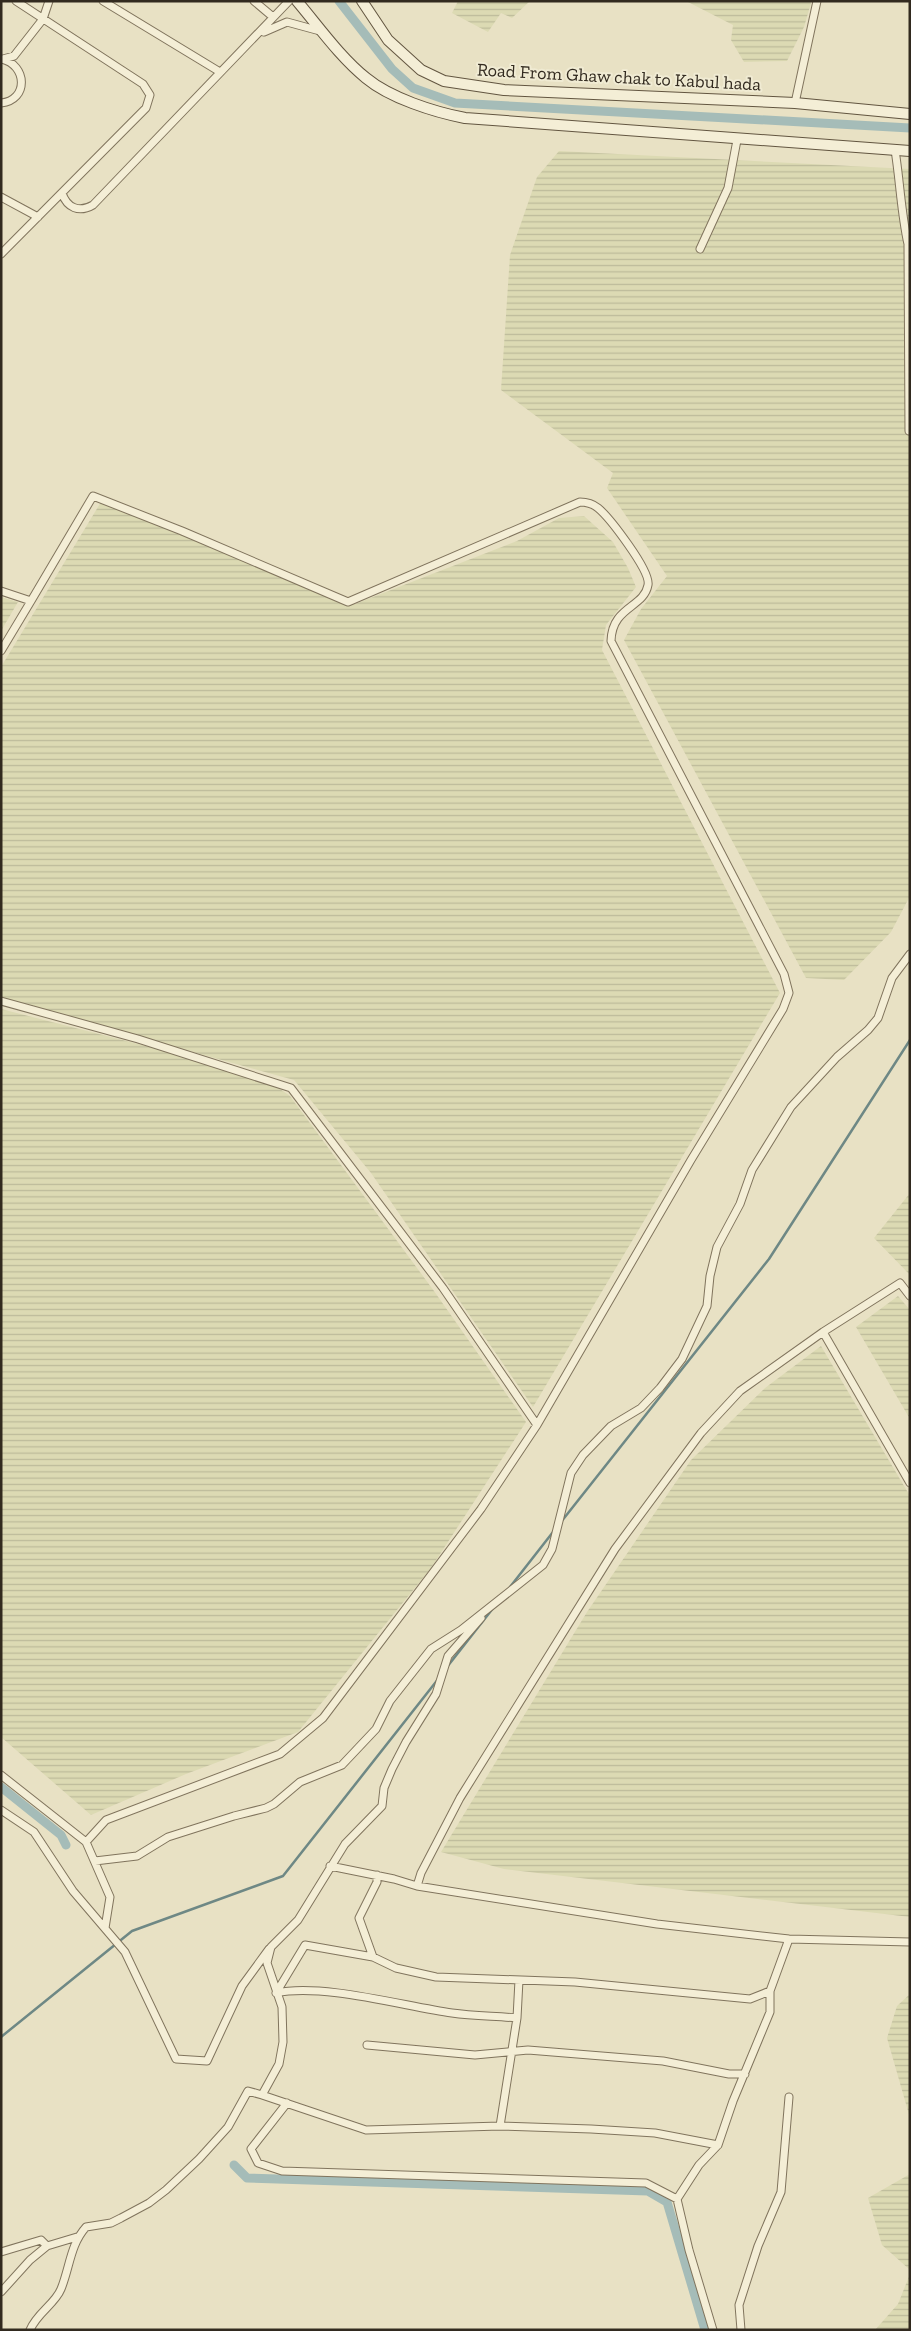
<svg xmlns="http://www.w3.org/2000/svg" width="911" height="2331" font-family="'Zilla Slab',serif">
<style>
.farmland{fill:url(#farmland-rules)}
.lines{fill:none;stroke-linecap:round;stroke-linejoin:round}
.stream{stroke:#6e8885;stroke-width:2.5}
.canal{stroke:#a5bcb8;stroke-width:9}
.street-casing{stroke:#80745d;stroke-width:9}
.secondary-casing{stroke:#625540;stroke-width:12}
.street{stroke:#f4eed6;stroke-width:7}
.secondary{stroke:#f4eed6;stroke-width:10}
.labels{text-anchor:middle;stroke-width:4;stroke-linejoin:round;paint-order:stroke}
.street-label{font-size:18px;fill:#322a1f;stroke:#f0ebd3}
</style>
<defs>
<pattern id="farmland-rules" width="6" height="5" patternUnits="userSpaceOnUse" patternTransform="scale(1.25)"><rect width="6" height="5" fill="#dcdab3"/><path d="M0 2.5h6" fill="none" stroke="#bdbb9a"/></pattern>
</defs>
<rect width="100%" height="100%" fill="#e8e1c4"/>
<!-- farmland -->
<path class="farmland" d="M458 1H530L512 18 501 13 488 32 452 13Z
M686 1H810L811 3 804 27 787 61 744 62 731 40 733 25Z
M559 151 910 169V896L891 932 844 980 806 978 624 640 641 609 667 576 607 488 613 473 501 390 510 255 537 177Z
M101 502 340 601 355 604 517 541 559 518 584 516 613 542 628 568 636 587 606 625 602 650 780 993 533 1407 371 1173 294 1080 1 999V667Z
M1 597 18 602 1 631Z
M1 1009 260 1075 290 1096 434 1291 526 1422 431 1568 298 1732 186 1774 91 1815 1 1737Z
M910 1193V1275L874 1238Z
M898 1296 910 1310V1419L856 1327Z
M821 1346 910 1496V1917L504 1869 441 1852 587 1612 691 1460 765 1388Z
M910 1994V2118L887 2038 897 2006Z
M910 2174V2270L882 2245 868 2198Z
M910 2274V2330H875L898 2304Z"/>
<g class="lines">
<!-- stream -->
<path class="stream" d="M561 1522 769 1259 910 1040
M510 1587 553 1532
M447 1667 494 1607
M1 2037 132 1931 283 1876 439 1678"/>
<!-- canal -->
<path class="canal" d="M339 1 392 69 413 88 455 103 910 128
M1 1787 61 1835 66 1845
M234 2165 247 2178 648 2191 667 2202 705 2330"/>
<defs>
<path id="street" d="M103 1 220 72
M254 1 273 17
M264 32 287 22 320 31
M3 59 14 56 43 19 49 1
M1 103C29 100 27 65 2 59
M795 103 817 1
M895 150C900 181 901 213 908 244L909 431
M62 193C67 208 79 213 93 205L289 1
M1 197 38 217
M700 249 728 188 737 140
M1 254 146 108 150 95 143 84 16 1
M1 591 31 601 93 496 182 531 348 602 580 502C587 502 592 503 598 508 609 517 651 571 648 585 644 608 612 606 611 641L784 974 789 993 783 1009 691 1160 537 1425 443 1288 291 1088 138 1039 1 1001
M1 651 31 601
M823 1332 910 1483
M481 1618 448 1656 436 1694 406 1742 392 1769 384 1788 382 1806 345 1844 298 1920 271 1947 267 1963 282 2007 283 2042 279 2064 262 2095 366 2130 500 2126 591 2129 655 2133 718 2145
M1 1775 86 1842 110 1897 105 1928
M1 1810 34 1832 73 1891 125 1952 176 2059 207 2061 242 1986 269 1949
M86 1842 106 1820 280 1754 323 1718 481 1509 537 1425
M95 1861 137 1856 168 1837 234 1816 266 1808 274 1804 300 1782 342 1765 376 1729 390 1701 431 1649 461 1630 543 1565 552 1549 571 1473 583 1455 611 1426 641 1408 660 1388 682 1359 707 1306 710 1276 717 1247 740 1204 752 1170 791 1107 837 1057 868 1030 878 1018 892 978 910 954
M330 1866 394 1879 417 1886 657 1924 789 1939 910 1942
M417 1886 421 1873 460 1798 615 1549 701 1433 740 1391 823 1332 900 1283 910 1296
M373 1957 359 1918 377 1882V1875
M276 1993 305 1945 373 1957 396 1968 436 1977 575 1982 750 1999 770 1991
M276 1993C322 1983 403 2006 452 2013 473 2016 495 2016 517 2018
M367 2045 475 2055 528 2050 663 2061 729 2074H745
M287 2103 251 2149 258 2163 282 2171 646 2183 677 2199
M500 2126 517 2018 519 1980
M1 2252 41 2240 47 2246
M1 2292 30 2260 47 2246 77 2237
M30 2330C37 2313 55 2304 61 2289 70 2267 70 2245 86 2227L111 2223 121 2218 149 2203 166 2190 199 2159 228 2127 248 2091 262 2095
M713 2330 689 2250 677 2199 699 2165 718 2145 733 2101 770 2012V1991L789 1939
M741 2330 739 2305 758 2246 781 2192 789 2097"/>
<path id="secondary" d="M297 1C319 27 340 57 366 78 390 98 434 112 465 118L910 151
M362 1 388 40 421 70 444 81 504 90 795 103 910 114"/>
</defs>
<!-- street casing -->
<use href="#street" class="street-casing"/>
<!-- secondary casing -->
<use href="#secondary" class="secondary-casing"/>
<!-- street -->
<use href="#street" class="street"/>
<!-- secondary -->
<use href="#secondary" class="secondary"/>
</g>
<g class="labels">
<!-- street labels -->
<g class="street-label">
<text transform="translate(619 77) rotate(3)" y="6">Road From Ghaw chak to Kabul hada</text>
</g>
</g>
<!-- border -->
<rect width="911" height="2331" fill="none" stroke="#322a1f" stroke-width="5"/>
</svg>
